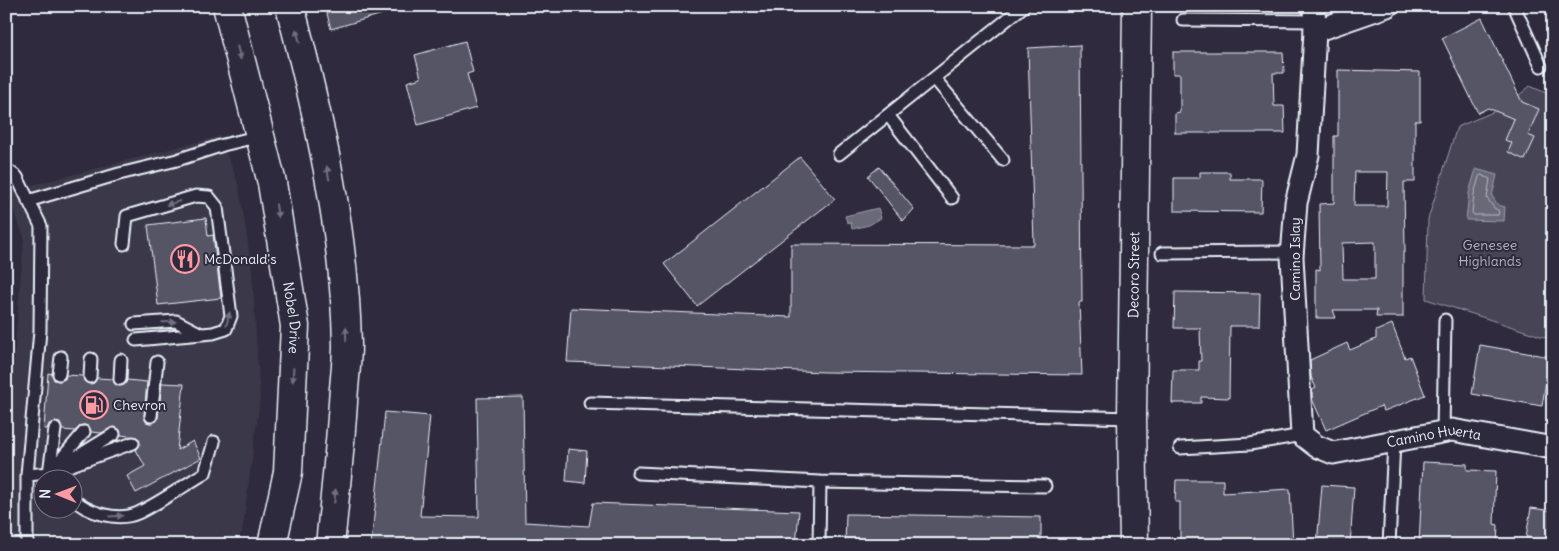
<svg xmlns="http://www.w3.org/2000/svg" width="1559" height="551" font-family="Delius,sans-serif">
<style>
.built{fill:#3b3749;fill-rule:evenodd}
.green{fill:#464455;stroke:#979aa6}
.water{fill:#696978;stroke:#9c9fab}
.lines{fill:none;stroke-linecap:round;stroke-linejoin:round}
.shore{stroke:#b5bbc5;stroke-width:1}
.building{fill:#575565;stroke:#e8f1f8;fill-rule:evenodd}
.service-casing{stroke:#e8f1f8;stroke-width:15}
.minor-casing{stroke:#e8f1f8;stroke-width:25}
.tertiary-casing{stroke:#e8f1f8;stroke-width:31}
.secondary-casing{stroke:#e8f1f8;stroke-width:31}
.service{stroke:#2f2a3d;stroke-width:11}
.minor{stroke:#2f2a3d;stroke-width:21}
.tertiary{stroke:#2f2a3d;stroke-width:28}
.secondary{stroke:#2f2a3d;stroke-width:28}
.oneway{fill:#70707e}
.labels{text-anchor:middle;stroke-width:4;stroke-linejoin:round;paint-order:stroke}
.park-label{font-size:14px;fill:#afb4bf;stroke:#2f2a3d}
.poi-label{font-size:14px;fill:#e8f1f8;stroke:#2f2a3d;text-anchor:start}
.street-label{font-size:14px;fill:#e8f1f8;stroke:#2f2a3d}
</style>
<rect width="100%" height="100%" fill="#2f2a3d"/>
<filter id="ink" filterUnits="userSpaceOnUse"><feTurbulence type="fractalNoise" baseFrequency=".02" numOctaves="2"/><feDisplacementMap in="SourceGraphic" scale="10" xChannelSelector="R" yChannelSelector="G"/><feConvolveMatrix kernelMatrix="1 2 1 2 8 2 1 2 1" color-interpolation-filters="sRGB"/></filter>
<g filter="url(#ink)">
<!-- built -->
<path class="built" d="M220 136 239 186 252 270 260 399 242 533 229 545H149L6 540V454L24 237 6 192ZM42 478H72V508H42Z"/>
<!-- green -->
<path class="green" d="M1530 86 1553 96V340L1426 299 1428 219 1457 127 1505 107Z"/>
<!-- water -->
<path class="water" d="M1476 169 1497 175 1492 196 1498 205 1505 207 1504 221 1466 220 1469 193Z
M878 208 881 218 869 225 852 229 851 223 847 222 845 216Z"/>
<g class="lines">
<!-- shore -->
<path class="shore" d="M1481 175 1490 179 1487 198 1494 208 1499 211 1498 215H1474L1472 213 1474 194 1479 177Z"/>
</g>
<!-- building -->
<path class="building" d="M325 6H392L393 11 331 29Z
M1482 18 1522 102 1539 109 1528 135 1535 138 1525 160 1508 152 1512 143 1505 140 1514 119 1488 108 1478 113 1442 38Z
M465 41 473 72 467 74 476 108 418 125 407 82 421 78 415 55Z
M1080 45 1082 302H1079L1082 375 825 372 567 362 571 308 791 317V244L1034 245 1028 48Z
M1173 52H1283L1284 73H1273L1274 106H1284L1285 133H1175V113L1180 112V74H1173Z
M1338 70 1420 72V121H1415V182H1404L1405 252H1403V317H1376L1377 310H1333L1336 318H1316V269L1320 270 1319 204 1334 203V136H1338ZM1355 172H1388L1387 206H1354ZM1375 242V279H1343L1342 243Z
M800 157 835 199 697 306 664 264Z
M879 167 914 209 903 221 868 176Z
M1200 172H1230V179H1262L1261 212 1174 211V178H1200Z
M206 218 208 236 213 235 221 298 158 305 148 225Z
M1175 292 1260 293 1259 326H1230L1229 398 1201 397V403H1172L1173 370H1199V361H1201L1200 328H1174Z
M1392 324 1405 358 1410 356 1425 395 1384 411 1381 406 1326 430 1312 399V390L1316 388 1311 377 1310 360 1347 343 1350 350 1376 339V331Z
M1480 345 1550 357 1542 406 1472 394Z
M48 373 52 374 54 380 59 381 65 379 66 375 83 376 84 381 89 384 94 383 97 378 113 379 114 383 119 386 124 385 127 380 147 382 144 416 146 422 151 423 157 421 158 417 162 383 184 384 177 450 193 441 201 458 136 493 127 476 145 466 136 450 140 444 137 437 121 435 120 430 114 427 101 433 91 432 89 427 85 425H81L75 431 62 430 60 423 56 422 49 424 47 429H44Z
M523 397 525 522 589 526 593 503 799 511 796 545H371L385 412 430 416 420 516 479 517 477 398Z
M568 449 587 451 585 483 566 481Z
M1423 462 1467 464V470L1496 471 1494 524 1498 525 1497 545H1419Z
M1176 480H1223V493L1290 489 1293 545H1180V502H1175Z
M1322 485 1354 487 1350 545H1317Z
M1531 508 1553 511V545H1531L1532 538 1526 537Z
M846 514 1041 517V545H845Z"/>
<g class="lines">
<defs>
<path id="service" d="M1514 6 1541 66
M1183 20 1315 21
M934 78 1003 160
M888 115 952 198
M839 154 1024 6
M6 169 17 177 41 226 40 331 27 475V545
M28 201 119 174 177 160 223 145 260 136
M124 244 127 216 196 196 209 197 217 207 231 316 226 329 213 333 136 340
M1162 253 1293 252
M134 324 176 321 201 334
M59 374 61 357
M90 377 91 359
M120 379 121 360
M590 403 1132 418
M151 416 157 362
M1443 432 1445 320
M1180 448 1250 444 1302 435
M70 461 114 434
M50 472 84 432
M49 473 133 443
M638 473 820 482 819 545
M27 475 49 473 55 429
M820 482 1045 486
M72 498C87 513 118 522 138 513 161 502 183 486 205 473L214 442
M1389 545 1394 442"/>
<g id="minor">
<path id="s1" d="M1314 6 1315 31 1308 155 1296 203 1292 257 1302 435 1316 446 1333 453 1452 430 1553 448"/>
<path d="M1315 31 1387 6"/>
</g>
<g id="tertiary">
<path id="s2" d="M1134 545 1132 418 1137 6"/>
</g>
<g id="secondary">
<path id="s3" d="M227 6 272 183 295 326 288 472 272 545"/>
<path d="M290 6C319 117 345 230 347 345 347 364 344 383 343 402 340 449 335 497 330 545"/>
</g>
</defs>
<!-- service casing -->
<use href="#service" class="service-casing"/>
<!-- minor casing -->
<use href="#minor" class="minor-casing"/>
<!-- tertiary casing -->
<use href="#tertiary" class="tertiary-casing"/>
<!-- secondary casing -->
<use href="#secondary" class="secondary-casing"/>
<!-- service -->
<use href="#service" class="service"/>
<!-- minor -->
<use href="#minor" class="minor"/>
<!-- tertiary -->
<use href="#tertiary" class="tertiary"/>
<!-- secondary -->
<use href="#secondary" class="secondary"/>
</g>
<!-- one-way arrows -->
<defs><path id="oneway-solid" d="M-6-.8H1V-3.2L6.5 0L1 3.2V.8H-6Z" transform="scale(1.25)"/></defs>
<g class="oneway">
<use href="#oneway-solid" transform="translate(298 36) rotate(-105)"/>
<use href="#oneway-solid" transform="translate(239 53) rotate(75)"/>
<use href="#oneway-solid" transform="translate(328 173) rotate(-100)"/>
<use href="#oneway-solid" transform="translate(173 203) rotate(164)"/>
<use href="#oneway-solid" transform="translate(277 211) rotate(81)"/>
<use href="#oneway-solid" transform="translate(228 319) rotate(-76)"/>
<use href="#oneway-solid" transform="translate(169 322) rotate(-1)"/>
<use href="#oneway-solid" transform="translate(346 334) rotate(-92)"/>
<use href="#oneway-solid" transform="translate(293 375) rotate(93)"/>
<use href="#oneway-solid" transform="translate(335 496) rotate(-84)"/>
<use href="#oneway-solid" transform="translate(116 516) rotate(-4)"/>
</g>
</g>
<!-- icons -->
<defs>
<symbol id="restaurant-ring" viewBox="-11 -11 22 22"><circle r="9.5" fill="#2f2a3d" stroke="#ff9aa2" stroke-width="1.5"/><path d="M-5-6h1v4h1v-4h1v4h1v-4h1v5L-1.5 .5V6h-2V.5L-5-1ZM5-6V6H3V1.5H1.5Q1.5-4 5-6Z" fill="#ff9aa2"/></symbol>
<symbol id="fuel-ring" viewBox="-11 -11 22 22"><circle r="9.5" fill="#2f2a3d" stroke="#ff9aa2" stroke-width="1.5"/><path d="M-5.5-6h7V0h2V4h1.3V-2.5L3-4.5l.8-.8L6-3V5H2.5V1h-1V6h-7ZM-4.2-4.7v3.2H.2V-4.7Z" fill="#ff9aa2"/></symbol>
</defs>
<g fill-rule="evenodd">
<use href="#restaurant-ring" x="169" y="243" width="32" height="32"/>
<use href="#fuel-ring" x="78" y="389" width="32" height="32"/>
</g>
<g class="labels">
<!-- park labels -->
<g class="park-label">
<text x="1490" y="250">Genesee<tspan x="1490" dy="16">Highlands</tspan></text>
</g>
<!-- poi labels -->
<g class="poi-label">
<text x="204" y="264">McDonald's</text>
<text x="113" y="410">Chevron</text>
</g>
<!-- street labels -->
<g class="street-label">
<text transform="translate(1295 259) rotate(-90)" y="5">Camino Islay</text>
<text dy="5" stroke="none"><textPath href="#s2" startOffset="270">Decoro Street</textPath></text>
<text dy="5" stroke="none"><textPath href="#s3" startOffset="319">Nobel Drive</textPath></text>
<text dy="5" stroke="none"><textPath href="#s1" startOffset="570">Camino Huerta</textPath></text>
</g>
</g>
<!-- margin -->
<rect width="1559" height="551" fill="none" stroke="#2f2a3d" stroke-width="25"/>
<rect x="12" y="12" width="1534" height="526" fill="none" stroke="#e8f1f8" stroke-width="2" filter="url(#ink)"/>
<!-- north arrow -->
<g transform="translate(58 494) rotate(271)"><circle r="24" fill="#2f2a3d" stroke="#797a88"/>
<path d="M0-4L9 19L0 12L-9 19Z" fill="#ff9aa2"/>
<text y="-8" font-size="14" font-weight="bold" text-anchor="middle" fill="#e8f1f8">N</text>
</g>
</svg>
